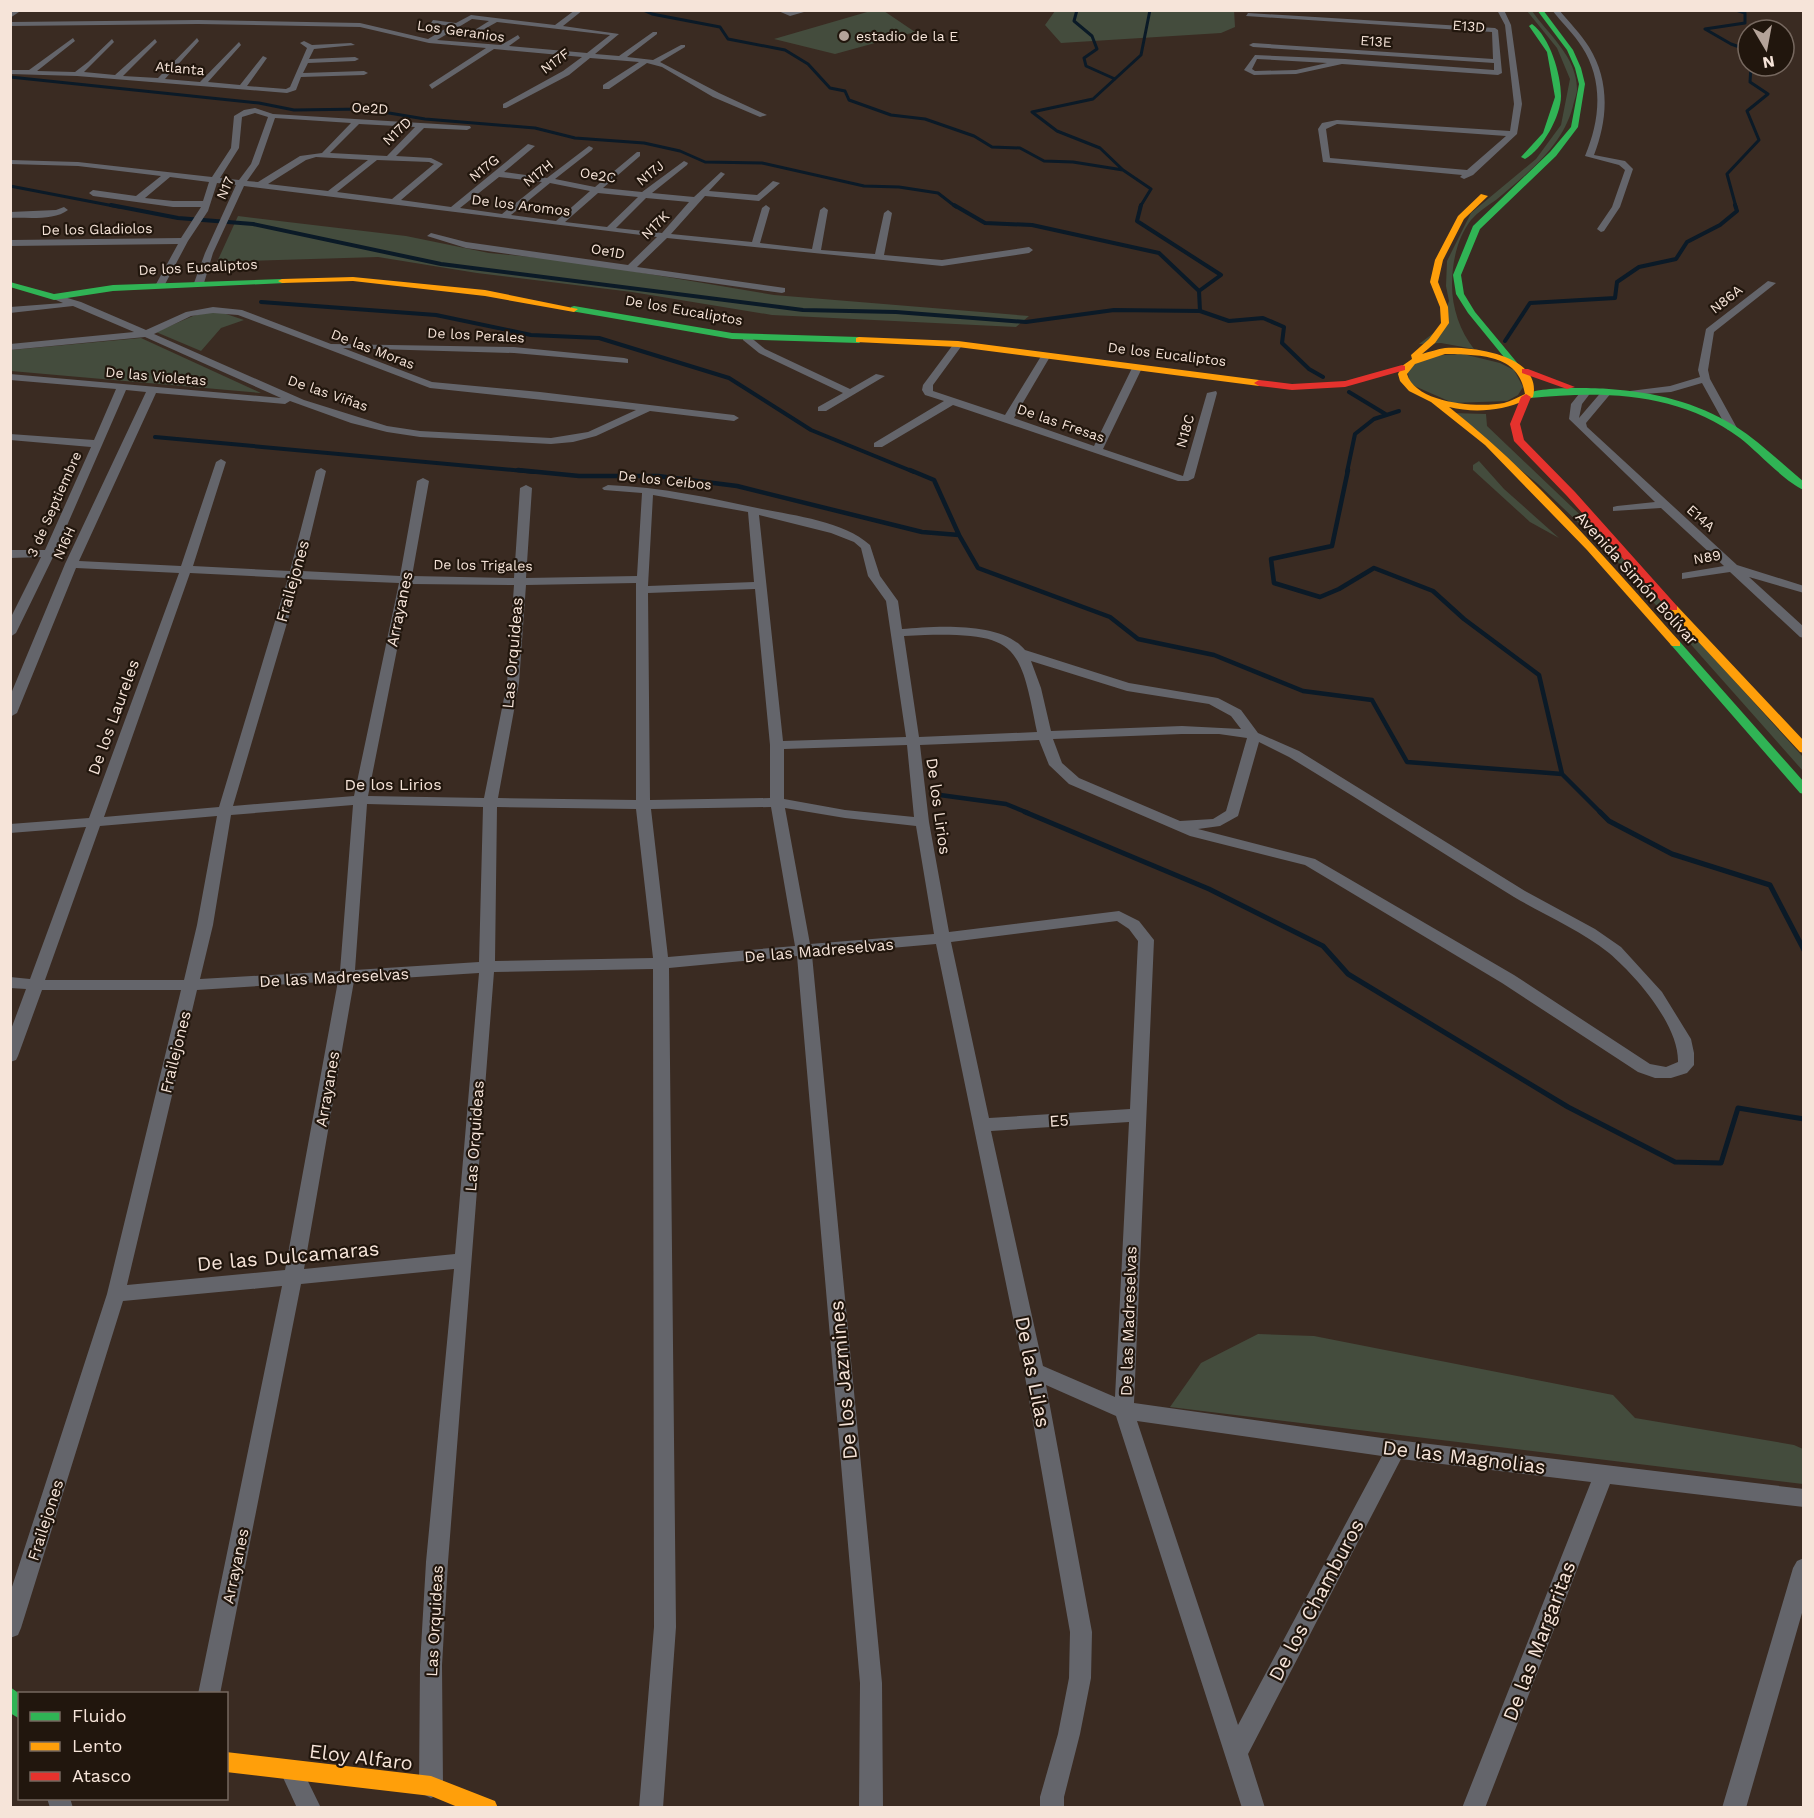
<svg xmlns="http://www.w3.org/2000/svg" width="1814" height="1818" font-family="'Work Sans',sans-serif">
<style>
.green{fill:#444c3d}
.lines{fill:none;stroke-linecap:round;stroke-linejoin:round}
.stream-far3{stroke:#0b1a27;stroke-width:3}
.stream-far2{stroke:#0b1a27;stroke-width:4}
.stream-far1{stroke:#0b1a27;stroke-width:4.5}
.stream{stroke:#0b1a27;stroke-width:5}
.street{fill:#64656b;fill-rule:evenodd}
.fast{fill:#30b455;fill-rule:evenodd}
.slow{fill:#ff9f0a;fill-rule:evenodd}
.jam{fill:#e5322d;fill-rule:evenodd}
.poi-dot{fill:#b4a399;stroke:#21160d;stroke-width:2}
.labels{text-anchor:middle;stroke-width:4.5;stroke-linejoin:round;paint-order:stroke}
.far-street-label{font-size:14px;fill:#f6e4d9;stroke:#21160d}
.far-poi-label{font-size:14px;fill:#f6e4d9;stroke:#21160d;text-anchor:start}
.street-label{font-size:16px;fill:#f6e4d9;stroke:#21160d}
.near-street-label{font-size:20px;fill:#f6e4d9;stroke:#21160d}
</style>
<rect width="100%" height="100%" fill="#3a2b22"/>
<!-- green -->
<path class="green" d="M874 10 884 11 915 32 835 54 774 39Z
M1234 10 1235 27 1221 33 1061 43 1045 25 1055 11Z
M1527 11H1532C1548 34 1577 57 1577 89 1577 94 1574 101 1573 106 1562 148 1527 173 1496 200 1487 206 1478 212 1471 220 1457 238 1452 263 1452 285 1452 308 1460 331 1474 349L1441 343 1419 344 1439 329 1449 301 1446 286 1447 261 1471 213 1536 159 1561 125 1570 79 1557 48Z
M238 216 406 236 489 253 572 261 774 295 1029 316 1016 327 772 315 632 292 477 273 378 257 217 262Z
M209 312 223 313 244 320 221 328 201 351 156 332 193 316Z
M141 338 261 393 11 371V350Z
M1463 354 1500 363 1514 370 1523 387 1518 395 1507 401 1453 403 1410 384 1407 368 1427 356Z
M1451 413 1486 414 1487 426 1617 550 1803 757V771L1608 551 1538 484Z
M1479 461 1504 489 1559 538 1530 522 1473 470V465Z
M1258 1334 1314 1336 1613 1395 1635 1418 1794 1445 1803 1449V1484L1170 1407 1201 1363Z"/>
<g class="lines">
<!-- stream-far3 -->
<path class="stream-far3" d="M643 10 652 14 720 27 728 39 785 50 808 64 830 88 845 91 849 100 891 115 925 119 974 136 992 147 1020 148 1044 161 1073 162 1123 170
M1077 10 1074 21 1092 36 1097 49 1084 58 1086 66 1115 79
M1736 10 1745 13V23L1705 29 1731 44 1748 50
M10 77 259 103 294 110 365 109 425 119 535 128 575 138 644 143 680 151 705 162 762 163 864 186 899 187 938 193 956 207
M10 186 119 207
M1140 207 1151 189 1123 170 1100 148 1057 131 1032 112 1093 99 1141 55 1150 10
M1736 207 1727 174 1759 140 1747 111 1768 94 1750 82 1751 66"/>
<!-- stream-far2 -->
<path class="stream-far2" d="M111 205 178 218 253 224 441 264 803 310 896 312 1026 322 1114 310 1200 311
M954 205 985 223 1032 225 1159 253 1199 291
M1141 205 1137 221 1221 275 1199 291 1200 311 1229 321 1263 318 1284 327 1282 343 1309 369 1323 377
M261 302 436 315 531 335 599 338 729 378 811 430 914 472
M1505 341 1530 303 1615 298 1617 282 1639 267 1676 259 1687 242 1720 225 1737 211 1735 205
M1349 392 1387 415
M155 437 534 472
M1347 472 1355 434 1374 419 1399 411"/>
<!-- stream-far1 -->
<path class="stream-far1" d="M518 470 579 476H658L737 486 922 532 959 535
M910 470 934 480 959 535 978 568 1110 617 1138 639 1214 655 1303 691 1372 700 1407 762 1562 774
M1348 470 1332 546 1271 559 1274 583 1320 597 1339 589 1374 568 1433 591 1464 619 1539 675 1562 774 1601 813
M940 795 1006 804 1028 813"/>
<!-- stream -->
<path class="stream" d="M1025 812 1209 889 1323 946 1348 974 1568 1107 1675 1162 1721 1163 1738 1108 1804 1119
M1600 812 1609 821 1672 854 1770 885 1804 950"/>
<!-- street -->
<path class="street" d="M14 10H22L10 18V13Z
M575 10H583L563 26 619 34 595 54 619 56 653 32H657V34L627 57 653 60 681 45H685V47L660 62 719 93 767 115 760 117 713 97 662 67 647 63 609 89H603V85L639 62 590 58 569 75 506 108H503V104L563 71 582 57 494 49 432 89 429 85 486 48 429 43 360 27 198 24 10 26V22L198 20 360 23 428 39 450 26 431 23 433 20 456 23 471 15 555 25ZM472 19 489 21 470 33 472 36 497 22 610 35 587 53 509 46 520 38 518 35 501 45 437 40Z
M776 10H811L790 16Z
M1497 10H1504L1511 25 1522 104 1517 134 1473 175 1464 179 1460 177 1462 175 1323 162 1318 129 1322 123 1337 120 1510 131 1514 104 1505 25ZM1337 124 1506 136 1467 170 1330 158 1326 129Z
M1552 10H1559C1569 22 1581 34 1589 47 1610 81 1608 119 1594 155L1625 161 1633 169 1620 207 1604 231 1601 232 1597 229 1612 207 1625 170 1619 165 1585 156C1600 121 1604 81 1582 47 1574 34 1562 23 1552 10Z
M1248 13 1495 28 1498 30 1502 73 1498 75 1342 64 1296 74 1254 75 1244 70 1255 55 1345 59 1494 70V63L1253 47 1249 45 1253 43 1493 59 1492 32 1246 16ZM1257 59 1327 63 1296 70 1255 71 1252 69Z
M73 38 75 41 37 71 75 72 88 62 112 39 114 42 84 72 115 75 155 39 157 42 123 76 158 78 197 38 199 41 165 79 200 82 239 42 241 45 208 82 240 85 263 56 267 58 247 86 286 89 290 87 307 48 300 43 304 41 312 45 351 43 355 45 314 49 309 59 355 57 359 59 355 61 308 63 303 73 364 71 368 73 364 75 301 77 296 90 287 93 77 76 10 74V70H29Z
M255 108 273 114 470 126 471 128 467 130 424 128 396 156 431 158 443 164 401 200 451 207 528 144 535 146 504 172 547 178 589 146 593 148 592 150 555 179 595 187 637 152H640V156L603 188 642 192 684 161 688 163 687 165 652 193 694 197 721 172 725 174 709 191 757 195 773 181 780 183 759 201 705 196 671 234 752 242 762 208 766 205 770 208 760 243 812 249 820 210 824 207 828 210 821 250 875 254 884 213 888 210 892 213 884 255 942 260 1029 247 1033 250 1029 253 942 266 667 238 637 267 785 288V292L782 293 466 248 427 236 431 233 466 242 628 265 657 237 244 186 213 253 204 283 199 286 194 283 205 253 236 185 217 183 208 211 188 241 163 288 155 286 178 244 10 246V240L181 238 201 207H173L93 196 89 193 93 190 136 196 161 176 78 166 10 164V160L78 162 212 177 231 148 234 116 244 110ZM255 113 268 117 251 164 239 180 220 178 239 148 242 117ZM275 118 351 123 322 153 300 156 258 182 247 181 259 164ZM359 124 415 127 387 156 330 153ZM316 157 368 160 328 191 268 184 306 160ZM377 160 429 162 434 164 392 199 337 192ZM170 177 209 182 203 201H173L145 198ZM499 177 542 182 502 214 460 208ZM550 183 590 191 556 221 511 215ZM598 193 638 197 607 227 565 222ZM646 198 689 202 662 233 616 228Z
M64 207 68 210C54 221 28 217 10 218V212L56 210Z
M1768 281 1776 283 1714 332 1708 370 1710 379 1737 428 1736 430H1728L1702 383 1671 392 1630 395V391L1670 386 1700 377 1698 370 1706 329Z
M54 294 81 302 146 330 186 312 213 307 242 310 331 344 514 347 624 358 628 359V363L514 353 343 348 432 382 540 392 734 415 739 418 734 421 650 411 596 436 573 442 551 444 420 437 387 432 351 423 290 401 285 404 156 393 79 561 181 566 216 462 221 459 226 462 193 566 290 571 316 471 321 468 326 471 302 571 400 576 417 481 423 478 429 481 412 576 514 578 520 488 526 485 532 488 526 578 637 576 642 493 604 490 602 488 608 485C661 487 711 498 762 509 796 516 843 521 870 545L880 576 898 601 902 629C935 626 1002 621 1025 650L1129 683 1218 698 1241 710 1258 733 1299 751 1525 891 1595 929 1621 947 1662 992 1691 1039 1694 1053V1065L1687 1073 1671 1078H1655L1638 1072 1502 983 1305 865 1190 836 1069 784 1049 765 1039 740 920 745 929 822 949 932 1119 911 1139 921 1154 940 1134 1403 1396 1440 1804 1489V1507L1610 1484 1485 1808H1462L1591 1482 1401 1459 1248 1754 1265 1808H1242L1116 1416 1046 1385 1092 1632 1091 1678 1080 1734 1064 1797V1808H1040V1797L1058 1734 1069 1678 1070 1632 1024 1371 936 944 812 955 882 1683 883 1808H859L860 1683 797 956 669 968 676 1627 663 1808H639L654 1627 653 969 494 972 448 1562 442 1665 443 1786 439 1794 431 1798 423 1794 419 1786 420 1665 426 1562 454 1269 301 1284 220 1694H198L282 1286 123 1301 21 1628 18 1635 10 1638V1593L107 1294 181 990H42L18 1056 16 1060 10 1062V1032L26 989 10 988V977L30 979 86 827 10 833V824L89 818 179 573 76 568 17 713 10 717V696L65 564 146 392 126 390 55 553 16 633 10 637V619L41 557 10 558V550H45L91 447 10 440V434L94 440 116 389 10 380V374L281 398 145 337 10 350V344L134 332 73 306 10 313V307L63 303 49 297ZM213 313 238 315 430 388 636 410 588 432 551 438 420 431 387 426 304 400 154 334 191 316ZM653 495 748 512 754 582 648 586ZM759 515 831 533 854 542 861 548 868 576 886 601 906 737 783 741ZM190 573 288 578 219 807 104 817ZM300 579 399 583 354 796 233 806ZM636 583V800L498 798 519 683 526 585ZM410 584 514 585 507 683 484 798 368 796ZM755 589 770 745V798L650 800 648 593ZM925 635C1018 633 1020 646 1037 732L919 737 904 636ZM1031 661 1127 691 1209 704 1231 716 1241 729 1182 726 1051 731 1041 688ZM1182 734H1219L1247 738 1226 811 1213 819 1180 821 1079 778 1062 763 1053 739ZM1259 742 1289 757C1365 803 1439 851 1514 897 1546 916 1580 930 1609 953 1636 976 1679 1025 1678 1062L1666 1067 1650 1064 1514 975 1315 859 1198 829 1220 826 1238 816ZM907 745 914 817 845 810 784 799V749ZM367 804 483 807 479 962 355 970ZM353 805 340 971 200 979 213 925 231 815ZM497 807 636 809 653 958 495 961ZM771 807 795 946 668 957 651 809ZM785 808 845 818 916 826 934 934 810 944ZM217 816 197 925 184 980H45L100 826ZM1117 921 1129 929 1138 941 1130 1109 989 1118 951 942ZM479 973 455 1254 304 1269 354 981ZM338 981 285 1270 127 1285 197 990ZM1129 1122 1115 1397 1043 1366 991 1131ZM1137 1421 1382 1456 1238 1725Z
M743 336H749L765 349 850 389 876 374 885 376 826 411H818V407L843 393 759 353 743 340Z
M955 342 963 344 933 385V391L1005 415 1043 353H1049L1051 355 1014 418 1094 446 1132 368 1141 366 1142 368 1103 449 1183 476 1207 393 1216 391 1217 393 1194 478 1188 481H1178L953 405 882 447H874V443L944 401 925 395 922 390 923 385Z
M1583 389 1592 391 1582 404 1579 418 1603 390 1612 392 1586 423 1587 427 1737 565 1804 586V593L1749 577 1804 627V638L1800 637 1730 572 1682 579V573L1724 566 1661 508 1613 511V507L1617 506 1655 502 1569 419 1571 404Z
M1804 1558V1606L1746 1808H1722L1793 1568 1797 1561Z
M291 1760 299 1763 321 1808H297L280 1771 283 1763Z
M47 1798H70L73 1808H50Z"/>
<!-- fast -->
<path class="fast" d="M1537 10H1543L1573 50 1581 68 1585 84 1578 127 1556 156 1480 229 1461 275 1464 294 1475 312 1519 365 1515 368 1512 367 1468 313 1456 294 1453 275 1473 226 1550 152 1571 127 1579 84 1575 68 1567 50Z
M1532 24C1550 37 1561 74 1561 96 1561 116 1542 150 1525 159L1521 157 1543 133 1555 97 1547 52 1529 26Z
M282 279 286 281 285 283 113 291 54 300 10 287V282L54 294 113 285Z
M574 306 732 333 859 337 863 340 859 343 732 339 571 311V307Z
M1609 389C1654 392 1696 402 1735 426 1760 442 1781 463 1804 482V490C1785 482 1758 452 1740 438 1678 392 1604 391 1530 398L1525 395C1538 386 1591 388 1609 389Z
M1676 641 1680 642 1804 782V794L1800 793 1672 646 1670 644Z
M10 1687 20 1694V1719L10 1713Z"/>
<!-- slow -->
<path class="slow" d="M1481 194 1488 196 1464 219 1443 260 1438 282 1448 307 1449 323 1435 343 1422 354C1429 352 1438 349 1445 348 1474 346 1543 356 1533 397 1506 410 1478 414 1449 407 1535 475 1607 560 1680 642V646H1672L1587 550 1485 445 1431 402 1409 391 1400 381 1398 374 1402 366 1412 359 1411 355 1429 339 1441 323 1440 307 1430 282 1435 260 1458 216ZM1445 354C1478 355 1519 353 1525 394 1518 397 1511 401 1504 403 1479 408 1416 404 1407 374L1415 364Z
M353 277 485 290 578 309 574 312 485 296 353 281 282 283 278 281 282 279Z
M859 337 958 341 1259 380 1264 383 1259 386 958 347 856 342V338Z
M1673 605 1677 606 1804 741V753L1800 752 1669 610V606Z
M226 1752 431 1776 495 1801 498 1808H460L431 1796 226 1772Z"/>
<!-- jam -->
<path class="jam" d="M1402 365 1405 366V370L1345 387 1292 390 1259 386 1254 383 1259 380 1292 384 1345 381Z
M1522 369H1528L1575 387 1567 389 1522 373Z
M1526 394 1531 397 1520 424 1524 440 1575 492 1677 606V610H1669L1567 496 1514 441 1510 424 1521 397Z"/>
</g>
<!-- markers -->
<circle class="poi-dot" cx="844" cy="36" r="6"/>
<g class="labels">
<!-- far-street labels -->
<g class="far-street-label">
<text transform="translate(1469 26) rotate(4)" y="5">E13D</text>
<text transform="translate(461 31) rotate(8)" y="5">Los Geranios</text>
<text transform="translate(1376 41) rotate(4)" y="5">E13E</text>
<text transform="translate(555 61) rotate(-36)" y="5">N17F</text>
<text transform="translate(180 68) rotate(5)" y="5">Atlanta</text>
<text transform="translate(370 108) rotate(3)" y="5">Oe2D</text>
<text transform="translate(397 131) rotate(-44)" y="5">N17D</text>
<text transform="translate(484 168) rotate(-39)" y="5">N17G</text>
<text transform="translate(538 173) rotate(-39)" y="5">N17H</text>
<text transform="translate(650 173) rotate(-39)" y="5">N17J</text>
<text transform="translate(598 175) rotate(9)" y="5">Oe2C</text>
<text transform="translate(225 188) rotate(-66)" y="5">N17</text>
<text transform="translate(521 205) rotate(7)" y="5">De los Aromos</text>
<text transform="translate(655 225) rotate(-45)" y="5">N17K</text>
<text transform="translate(97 229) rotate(-1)" y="5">De los Gladiolos</text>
<text transform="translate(608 251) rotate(10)" y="5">Oe1D</text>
<text transform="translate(198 267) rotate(-3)" y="5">De los Eucaliptos</text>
<text transform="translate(1726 299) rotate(-38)" y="5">N86A</text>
<text transform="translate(684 310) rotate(10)" y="5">De los Eucaliptos</text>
<text transform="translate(476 335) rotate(3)" y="5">De los Perales</text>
<text transform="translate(373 349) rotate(21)" y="5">De las Moras</text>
<text transform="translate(1167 354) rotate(7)" y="5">De los Eucaliptos</text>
<text transform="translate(156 376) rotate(5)" y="5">De las Violetas</text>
<text transform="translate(328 393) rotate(19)" y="5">De las Viñas</text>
<text transform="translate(1061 423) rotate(19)" y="5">De las Fresas</text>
<text transform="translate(1185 431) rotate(-74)" y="5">N18C</text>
<text transform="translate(665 480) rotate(6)" y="5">De los Ceibos</text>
<text transform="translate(54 504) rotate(-66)" y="5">3 de Septiembre</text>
<text transform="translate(1701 518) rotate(42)" y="5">E14A</text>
<text transform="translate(64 543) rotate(-66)" y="5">N16H</text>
<text transform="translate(1707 557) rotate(-10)" y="5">N89</text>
<text transform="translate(483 565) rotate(1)" y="5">De los Trigales</text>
</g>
<!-- far-poi labels -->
<g class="far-poi-label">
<text x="856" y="41">estadio de la E</text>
</g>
<!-- street labels -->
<g class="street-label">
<text transform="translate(1637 578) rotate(48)" y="6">Avenida Simón Bolívar</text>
<text transform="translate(292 581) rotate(-74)" y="6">Frailejones</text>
<text transform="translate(399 609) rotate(-78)" y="6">Arrayanes</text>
<text transform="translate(512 653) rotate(-85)" y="6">Las Orquideas</text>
<text transform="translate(113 717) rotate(-70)" y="6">De los Laureles</text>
<text x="393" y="790">De los Lirios</text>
<text transform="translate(939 806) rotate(82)" y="6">De los Lirios</text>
<text transform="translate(819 950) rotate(-5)" y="6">De las Madreselvas</text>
<text transform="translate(334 977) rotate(-3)" y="6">De las Madreselvas</text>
<text transform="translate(175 1052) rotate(-76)" y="6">Frailejones</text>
<text transform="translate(327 1089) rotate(-80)" y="6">Arrayanes</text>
<text transform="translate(1059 1120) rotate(-4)" y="6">E5</text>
<text transform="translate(474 1136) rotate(-86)" y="6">Las Orquideas</text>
<text transform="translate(1128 1321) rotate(-88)" y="6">De las Madreselvas</text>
<text transform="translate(45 1520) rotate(-72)" y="6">Frailejones</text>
<text transform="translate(235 1566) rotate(-78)" y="6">Arrayanes</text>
<text transform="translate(434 1621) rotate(-87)" y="6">Las Orquideas</text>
</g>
<!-- near-street labels -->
<g class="near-street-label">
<text transform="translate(288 1256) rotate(-5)" y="7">De las Dulcamaras</text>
<text transform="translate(1033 1372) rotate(79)" y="7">De las Lilas</text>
<text transform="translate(843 1380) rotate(-95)" y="7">De los Jazmines</text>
<text transform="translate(1464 1457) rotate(7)" y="7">De las Magnolias</text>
<text transform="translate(1316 1600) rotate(-62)" y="7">De los Chamburos</text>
<text transform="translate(1539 1641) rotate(-69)" y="7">De las Margaritas</text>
<text transform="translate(361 1757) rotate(7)" y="7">Eloy Alfaro</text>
</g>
</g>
<!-- border -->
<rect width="1814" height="1818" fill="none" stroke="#f6e4d9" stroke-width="24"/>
<!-- legend -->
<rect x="18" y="1692" width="210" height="108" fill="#21160d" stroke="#76685f" stroke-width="1.5"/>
<rect x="30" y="1712" width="30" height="9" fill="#30b455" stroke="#76685f" stroke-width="1.5"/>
<text x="72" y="1722" font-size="18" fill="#f6e4d9">Fluido</text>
<rect x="30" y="1742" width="30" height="9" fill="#ff9f0a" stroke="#76685f" stroke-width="1.5"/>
<text x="72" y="1752" font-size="18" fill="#f6e4d9">Lento</text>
<rect x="30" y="1772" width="30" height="9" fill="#e5322d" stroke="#76685f" stroke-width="1.5"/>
<text x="72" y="1782" font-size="18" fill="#f6e4d9">Atasco</text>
<!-- north arrow -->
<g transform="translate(1766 48) rotate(170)"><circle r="28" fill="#21160d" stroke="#76685f" stroke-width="1.5"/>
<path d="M0-4.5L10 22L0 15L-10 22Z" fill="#b4a399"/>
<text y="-9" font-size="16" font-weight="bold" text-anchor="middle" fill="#f6e4d9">N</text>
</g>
</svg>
